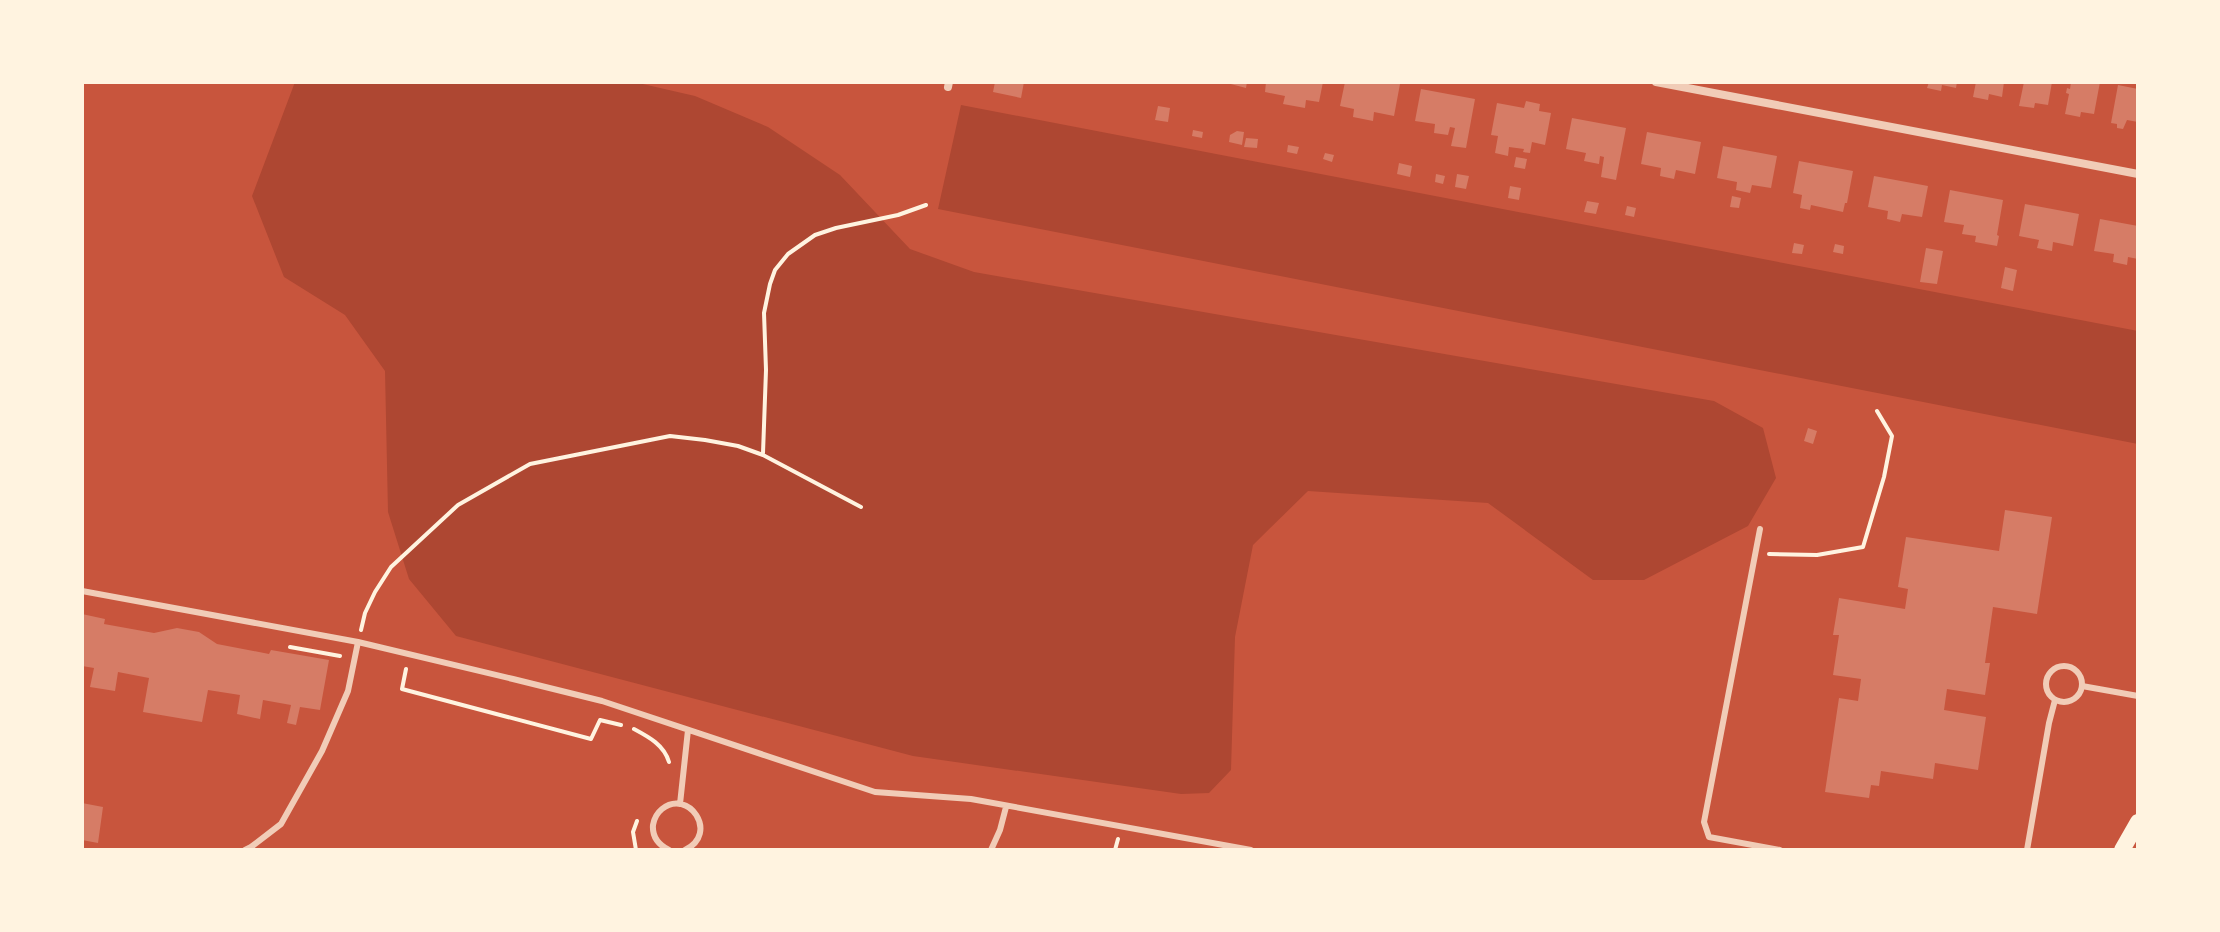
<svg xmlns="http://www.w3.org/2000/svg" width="2220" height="932" font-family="'Noto Sans',sans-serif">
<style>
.green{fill:#ae4732}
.building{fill:#d67c66}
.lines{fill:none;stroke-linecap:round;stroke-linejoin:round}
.path{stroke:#fff3e0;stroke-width:4}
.service{stroke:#f1ccb7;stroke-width:6}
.minor{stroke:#f1ccb7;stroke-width:8}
.secondary{stroke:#fff3e0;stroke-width:16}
</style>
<rect width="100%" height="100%" fill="#c8553d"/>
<!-- green -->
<path class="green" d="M295 82H634L695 96 768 127 840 175 910 249 974 272 1714 401 1763 428 1776 478 1748 526 1644 580H1593L1488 503 1308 491 1253 545 1235 637 1231 770 1209 793 1181 794 913 756 456 636 409 579 388 512 385 371 345 315 284 277 252 196Z
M961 105 2138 331V444L938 209Z"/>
<!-- building -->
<path class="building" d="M995 82H1024L1021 98 993 92Z
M1223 82H1247L1246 88Z
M1266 82H1323L1319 102 1306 100 1305 108 1283 104 1285 96 1265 92Z
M1345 82H1387L1400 84 1394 116 1374 112 1373 121 1353 117 1354 109 1340 106Z
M1929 82H1957L1956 88 1942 85 1941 91 1927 88Z
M1976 82H2004L2002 97 1989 94 1988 100 1973 97Z
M2024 82H2052L2048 105 2035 103 2034 108 2019 106Z
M2071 82H2100L2094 114 2081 112 2080 117 2065 114 2069 94 2066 93 2067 88 2070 89Z
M2118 85 2138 89V122L2127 120 2123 129 2117 128V124L2111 123Z
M1421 89 1475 99 1466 148 1451 146 1455 128 1450 127 1448 135 1434 133 1435 124 1415 121Z
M1526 101 1540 104 1539 111 1551 113 1545 145 1532 142 1530 153 1523 152 1524 149 1509 147 1508 156 1495 153 1498 136 1491 135 1497 103 1524 108Z
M1158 106 1170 108 1168 122 1155 120Z
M1572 118 1626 128 1616 180 1601 177 1604 157 1600 156 1599 164 1584 161 1586 153 1566 149Z
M1193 130 1203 132 1202 138 1192 136Z
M1237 131 1244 132 1242 145 1229 142 1230 135Z
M1647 132 1701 142 1695 174 1676 170 1674 179 1660 176 1661 168 1641 164Z
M1246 138 1258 139 1257 148 1244 147Z
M1288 145 1299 147 1297 154 1287 152Z
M1723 146 1777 156 1771 188 1752 185 1750 193 1736 190 1737 182 1717 178Z
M1325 153 1334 155 1332 162 1323 159Z
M1516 157 1527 159 1525 169 1514 167Z
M1799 161 1853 171 1847 203H1845L1843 212 1811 205 1810 210 1800 208 1802 195 1793 193Z
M1399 163 1412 166 1410 177 1397 174Z
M1436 174 1445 176 1443 184 1435 182Z
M1457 174 1469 176 1466 189 1455 187Z
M1874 176 1928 186 1922 217 1902 214 1900 222 1887 219 1888 211 1868 207Z
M1510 186 1521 188 1519 200 1508 198Z
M1950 190 2003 200 1997 235 1999 236 1997 246 1975 242 1976 236 1962 234 1964 225 1944 222Z
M1732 196 1741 198 1739 208 1730 207Z
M1587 201 1599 203 1596 214 1584 212Z
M2025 204 2079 214 2073 246 2053 242 2052 251 2037 248 2039 240 2019 236Z
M1627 206 1636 208 1634 217 1625 215Z
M2100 219 2138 226V259L2128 257 2127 265 2113 262 2114 254 2094 251Z
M1794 243 1804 245 1802 254 1792 253Z
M1835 244 1844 246 1843 254 1833 252Z
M1926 248 1943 251 1937 284 1920 282Z
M2005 267 2017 270 2013 291 2001 288Z
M1808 428 1817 431 1813 444 1804 441Z
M2005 510 2052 517 2037 614 1993 607 1985 663H1990L1985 695 1947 689 1944 710 1986 717 1978 770 1935 763 1933 779 1881 771 1879 786 1871 785 1869 798 1825 792 1839 698 1858 701 1861 679 1833 675 1839 635H1833L1839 598 1905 609 1908 589 1898 587 1906 537 1999 551Z
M82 614 105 619 104 624 154 633 177 628 199 632 217 644 269 654 271 650 329 660 320 710 300 707 296 725 287 723 291 705 263 700 260 719 237 714 240 695 208 690 202 722 143 712 149 678 118 672 115 691 90 687 94 668 82 666Z
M82 803 103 807 98 843 82 840Z"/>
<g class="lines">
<!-- path -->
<path class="path" d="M763 453 766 370 764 313 770 284 775 270 788 254 815 235 836 228 898 215 926 205
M1769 554 1817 555 1863 547 1884 477 1892 436 1877 411
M361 630 365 613 375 592 391 567 458 505 530 464 670 436 705 440 738 446 763 455 861 507
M290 647 340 656
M406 669 402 689 591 739 600 720 621 725
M634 729C649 737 664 745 669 762
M636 850 633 832 637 821
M1115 850 1118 839"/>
<!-- service -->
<path class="service" d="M1760 529 1704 822 1709 837 1780 850
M82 591 358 642 513 679 602 701 875 792 971 799 1251 850
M2046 684a18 18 0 1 1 36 0a18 18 0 1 1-36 0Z
M2082 686 2138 696
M680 804 688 730
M245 850 251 847 281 824 322 751 348 691 358 642
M669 850C659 845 652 837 653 825 654 819 657 813 662 809 688 788 720 833 685 850
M991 850 1000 830 1006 807
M2027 850 2049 723 2055 700"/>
<!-- minor -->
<path class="minor" d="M1656 82 2138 174
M948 87 949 82"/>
<!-- secondary -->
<path class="secondary" d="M2122 850 2138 822"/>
</g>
<!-- border -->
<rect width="2220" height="932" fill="none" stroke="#fff3e0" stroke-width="168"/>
</svg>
